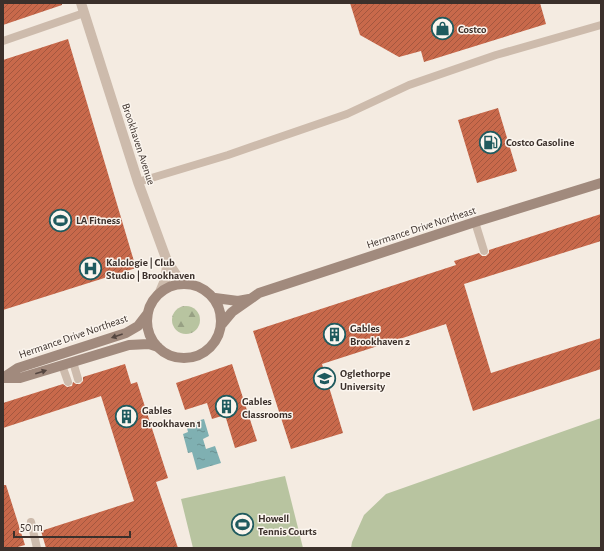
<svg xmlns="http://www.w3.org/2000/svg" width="604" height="551" font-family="'Alegreya Sans',sans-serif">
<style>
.grass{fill:#b8c4a0}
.forest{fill:url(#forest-firs)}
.water{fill:url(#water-ripples)}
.building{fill:url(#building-hatch)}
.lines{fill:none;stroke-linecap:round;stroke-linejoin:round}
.lane{stroke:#cdbbac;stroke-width:8}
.street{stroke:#cdbbac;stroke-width:10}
.secondary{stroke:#a18a7d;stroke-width:10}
.oneway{fill:#544640}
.labels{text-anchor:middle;stroke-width:3;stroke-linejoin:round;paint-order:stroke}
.poi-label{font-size:11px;font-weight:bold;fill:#3b302b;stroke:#fbf5ee;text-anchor:start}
.street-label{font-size:11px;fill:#3b302b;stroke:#fbf5ee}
</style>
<defs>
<pattern id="forest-firs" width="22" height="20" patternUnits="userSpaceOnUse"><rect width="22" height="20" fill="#b8c4a0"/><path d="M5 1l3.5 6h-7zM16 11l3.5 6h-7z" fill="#97a083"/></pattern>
<pattern id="water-ripples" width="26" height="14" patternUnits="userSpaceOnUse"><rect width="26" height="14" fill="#7fb0b2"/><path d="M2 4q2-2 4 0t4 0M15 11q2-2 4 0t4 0" fill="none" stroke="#699091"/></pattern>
<pattern id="building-hatch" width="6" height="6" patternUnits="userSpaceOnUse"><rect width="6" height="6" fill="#c8694b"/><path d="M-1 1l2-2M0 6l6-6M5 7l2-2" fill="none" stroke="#a4573f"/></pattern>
</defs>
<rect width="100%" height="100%" fill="#f4ebe1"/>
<!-- grass -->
<path class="grass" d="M601 418V548H351L352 542 364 515 386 494Z
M285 476 303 548H193L181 499Z"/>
<!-- forest -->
<path class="forest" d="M172 320a14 14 0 1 1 28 0a14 14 0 1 1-28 0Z"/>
<!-- water -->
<path class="water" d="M204 419 209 436 203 439 206 449 215 446 221 463 197 470 192 452 188 453 183 434 188 432 186 424Z"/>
<!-- building -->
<path class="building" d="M3 3H62V5L3 25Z
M350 3H540L546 24 424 62 421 51 399 57 360 35Z
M68 39 136 268 3 310V60Z
M498 108 517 171 477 183 458 120Z
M601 214V241L464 284 491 373 601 338V369L473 411 446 324 322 364 343 433 291 449 253 331 456 265 454 261 479 253 482 256H486L489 253V250Z
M125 364 131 384 137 382 168 478 156 482 178 548H46L41 531 134 501 101 396 3 428V403L63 384 67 387 72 386 73 382 76 384H80L83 381V377Z
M232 364 257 441 235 448 225 415 212 419 207 403 185 410 176 383Z
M3 485H6L25 545 14 548H3Z"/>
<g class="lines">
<!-- lane -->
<path class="lane" d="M3 41 84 13
M138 182 228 155 347 114 409 85 496 55 601 25
M475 222 484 251
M73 362 78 379
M62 365 68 382
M31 522 37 548"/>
<!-- street -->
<path class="street" d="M81 3 138 182 167 261 166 278 160 292
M167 261 177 276 184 283"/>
<!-- secondary -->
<path class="secondary" d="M147 321a37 37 0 1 1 74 0a37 37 0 1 1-74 0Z
M215 298 238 301 249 299
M222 324 232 312 259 293 475 222 601 183
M3 378 18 368 126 333 138 326 148 313
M3 378H20L129 345 149 344 158 347"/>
</g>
<!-- one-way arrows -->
<defs><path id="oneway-solid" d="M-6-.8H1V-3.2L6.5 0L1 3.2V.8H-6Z"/></defs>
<g class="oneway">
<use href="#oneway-solid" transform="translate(117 336) rotate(161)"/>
<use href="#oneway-solid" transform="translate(41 372) rotate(-17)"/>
</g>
<!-- icons -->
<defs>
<symbol id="shop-ring" viewBox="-11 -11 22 22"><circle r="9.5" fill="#fbf5ee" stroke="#1f5a5e" stroke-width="1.5"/><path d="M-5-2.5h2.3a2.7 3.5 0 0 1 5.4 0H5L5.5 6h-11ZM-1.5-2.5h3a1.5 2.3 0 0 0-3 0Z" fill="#1f5a5e"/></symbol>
<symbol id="fuel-ring" viewBox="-11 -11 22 22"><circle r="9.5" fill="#fbf5ee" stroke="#1f5a5e" stroke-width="1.5"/><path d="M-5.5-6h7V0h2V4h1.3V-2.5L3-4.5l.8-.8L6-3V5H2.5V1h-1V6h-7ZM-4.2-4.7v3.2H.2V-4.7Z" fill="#1f5a5e"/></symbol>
<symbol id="stadium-ring" viewBox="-11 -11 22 22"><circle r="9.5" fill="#fbf5ee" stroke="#1f5a5e" stroke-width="1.5"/><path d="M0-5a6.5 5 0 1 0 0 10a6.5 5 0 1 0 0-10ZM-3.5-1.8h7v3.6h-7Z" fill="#1f5a5e"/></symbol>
<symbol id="hospital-ring" viewBox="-11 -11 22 22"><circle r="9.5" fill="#fbf5ee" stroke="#1f5a5e" stroke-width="1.5"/><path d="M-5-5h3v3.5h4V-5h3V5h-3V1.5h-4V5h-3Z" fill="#1f5a5e"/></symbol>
<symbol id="building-ring" viewBox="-11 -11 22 22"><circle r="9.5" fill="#fbf5ee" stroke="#1f5a5e" stroke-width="1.5"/><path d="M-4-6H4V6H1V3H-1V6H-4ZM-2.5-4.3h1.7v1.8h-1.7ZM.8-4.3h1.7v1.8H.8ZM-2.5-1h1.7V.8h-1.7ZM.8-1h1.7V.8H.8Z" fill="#1f5a5e"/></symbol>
<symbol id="university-ring" viewBox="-11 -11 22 22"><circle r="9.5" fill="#fbf5ee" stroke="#1f5a5e" stroke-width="1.5"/><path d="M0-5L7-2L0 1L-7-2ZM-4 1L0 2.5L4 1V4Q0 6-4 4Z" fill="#1f5a5e"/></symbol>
</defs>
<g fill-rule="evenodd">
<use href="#shop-ring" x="430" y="16" width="25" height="25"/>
<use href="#fuel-ring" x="478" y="130" width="25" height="25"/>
<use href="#stadium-ring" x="48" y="208" width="25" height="25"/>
<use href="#hospital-ring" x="78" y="256" width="25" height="25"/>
<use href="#building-ring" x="322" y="322" width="25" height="25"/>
<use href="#university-ring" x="312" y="366" width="25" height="25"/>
<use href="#building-ring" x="214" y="394" width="25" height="25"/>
<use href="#building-ring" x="114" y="404" width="25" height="25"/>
<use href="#stadium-ring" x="230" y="512" width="25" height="25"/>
</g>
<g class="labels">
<!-- poi labels -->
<g class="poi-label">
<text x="458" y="33">Costco</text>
<text x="506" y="146">Costco Gasoline</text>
<text x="76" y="224">LA Fitness</text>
<text x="106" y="266">Kalologie | Club<tspan x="106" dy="13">Studio | Brookhaven</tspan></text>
<text x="350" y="332">Gables<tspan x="350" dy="13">Brookhaven 2</tspan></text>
<text x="340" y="377">Oglethorpe<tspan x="340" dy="13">University</tspan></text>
<text x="242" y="405">Gables<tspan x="242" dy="13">Classrooms</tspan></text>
<text x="142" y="414">Gables<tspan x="142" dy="13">Brookhaven 1</tspan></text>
<text x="258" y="522">Howell<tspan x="258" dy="13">Tennis Courts</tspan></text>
</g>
<!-- street labels -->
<g class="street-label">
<text transform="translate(139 144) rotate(72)" y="4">Brookhaven Avenue</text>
<text transform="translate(421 227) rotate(-18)" y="4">Hermance Drive Northeast</text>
<text transform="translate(73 336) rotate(-19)" y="4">Hermance Drive Northeast</text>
</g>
</g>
<!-- border -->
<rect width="604" height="551" fill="none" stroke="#3b302b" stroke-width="8"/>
<!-- scale -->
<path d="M14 531v6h116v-6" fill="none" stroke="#3b302b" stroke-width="2"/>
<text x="20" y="531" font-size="12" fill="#3b302b" stroke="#fbf5ee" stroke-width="3" paint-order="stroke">50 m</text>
</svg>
